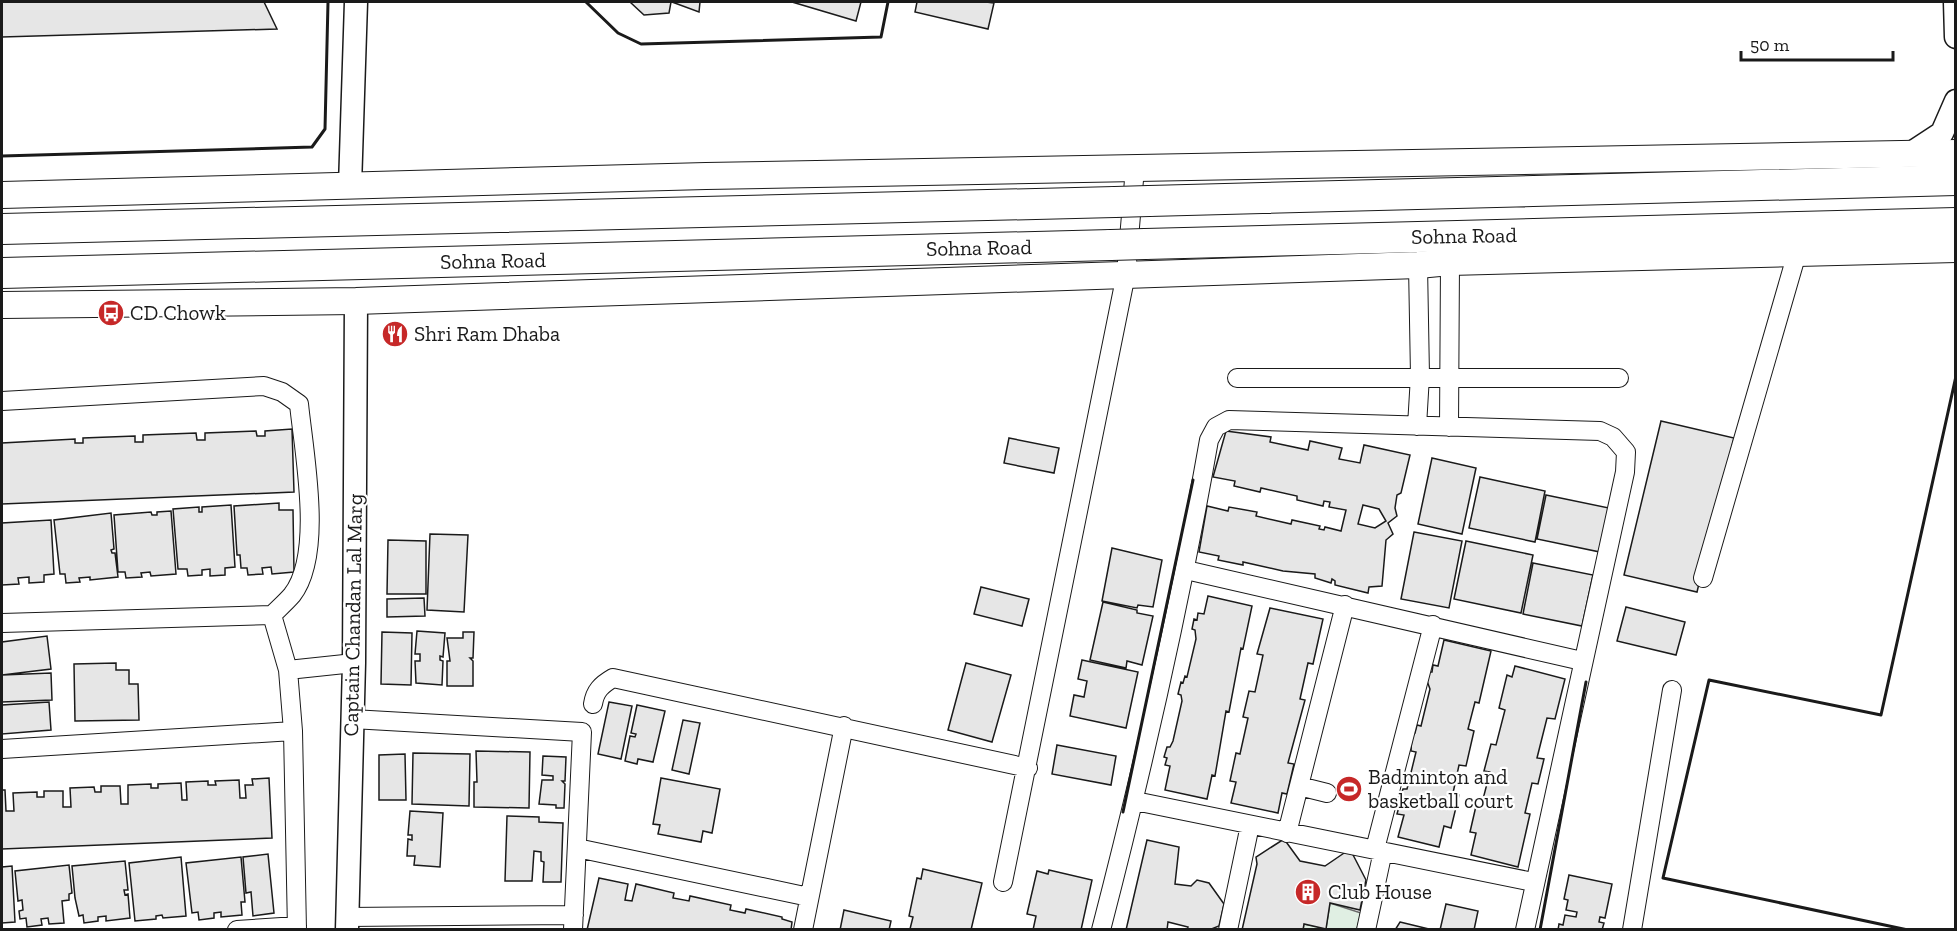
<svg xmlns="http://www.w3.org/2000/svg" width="1957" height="931" font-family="'Zilla Slab',serif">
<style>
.green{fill:#e0efe3;stroke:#6a6a6a;stroke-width:1.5}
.building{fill:#e6e6e6;stroke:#1a1a1a;stroke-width:1.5;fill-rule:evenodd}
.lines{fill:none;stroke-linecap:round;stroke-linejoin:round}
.minor-casing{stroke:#1a1a1a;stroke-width:20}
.tertiary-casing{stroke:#1a1a1a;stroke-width:25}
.secondary-casing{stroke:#1a1a1a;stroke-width:28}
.trunk-casing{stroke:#1a1a1a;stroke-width:32}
.minor{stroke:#fff;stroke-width:18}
.tertiary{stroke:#fff;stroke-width:22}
.secondary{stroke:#fff;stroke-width:26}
.trunk{stroke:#fff;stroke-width:30}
.trunk-bridge-casing{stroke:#1a1a1a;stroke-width:32;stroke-linecap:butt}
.trunk-bridge{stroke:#fff;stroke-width:30}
.wall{stroke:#1a1a1a;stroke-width:3}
.labels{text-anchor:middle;stroke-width:4.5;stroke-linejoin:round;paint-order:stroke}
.street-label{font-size:21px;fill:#1a1a1a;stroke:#fff}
.poi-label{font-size:21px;fill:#1a1a1a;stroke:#fff;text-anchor:start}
</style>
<rect width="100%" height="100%" fill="#fff"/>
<!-- green -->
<path class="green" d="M1330 903 1361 913 1357 929 1303 930 1304 924 1326 928Z"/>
<!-- building -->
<path class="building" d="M2 2H264L277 29 2 37Z
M630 2H671L669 13 644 15Z
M672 2H700L699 12Z
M792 2H861L856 21Z
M917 2H986L994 3 988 29 915 12Z
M1661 421 1734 438 1697 592 1624 575Z
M292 429 294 492 2 504V443L75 439V443H83V438L135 436V442H143V435L196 433 197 440H205V433L256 431 257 436H265V431Z
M1226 431 1271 437 1270 442 1308 450 1310 441 1342 448 1339 459 1360 463 1364 445 1410 455 1401 493 1397 495 1395 508 1397 516 1388 523 1393 534 1386 540 1382 586 1369 587 1368 593 1335 585V581L1332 579 1331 583 1315 578V574L1283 571 1243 562V565L1218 560 1219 556 1199 552 1207 506 1228 511 1229 507 1257 512 1256 516 1291 524 1292 520 1320 526 1319 529 1324 530 1325 527 1341 531 1346 510 1329 507 1330 502 1324 501 1323 506 1297 500V496L1261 488 1260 492 1234 486 1235 481 1213 477ZM1363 505 1379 509 1386 521 1375 528 1358 524Z
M1009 438 1059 448 1054 473 1004 463Z
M1432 458 1476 468 1462 534 1418 524Z
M1480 477 1545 491 1535 542 1469 528Z
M1546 495 1609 508 1600 552 1537 539Z
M279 503V510H293L294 572 272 574 271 567 262 568 263 574 248 575 247 568H241L240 555H237L234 506Z
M231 505 235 567 225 568V575L210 576V569L202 570V575L188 576 187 569H178L173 509 199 507V512H202V507Z
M171 511 176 574 151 576 150 572 141 573 142 577 126 578 125 572H118L114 515 151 512 152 515H157V512Z
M111 513 114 549 111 550 112 553H115L118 577 90 580V577L79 578 80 582 66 583 65 574H60L54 520Z
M51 520 54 574 44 575V582L29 583V577L18 578 19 584 2 585V523Z
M1414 532 1462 541 1449 608 1401 599Z
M430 534 468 535 464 612 427 610Z
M388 540 426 541V594H387Z
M1466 541 1533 555 1521 613 1454 599Z
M1112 548 1162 560 1153 607 1138 605 1137 608 1102 601Z
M1533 563 1593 575 1582 626 1523 614Z
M981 587 1029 599 1022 626 974 614Z
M1208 596 1252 606 1243 649 1241 648 1229 712 1226 711 1215 776 1212 775 1207 799 1165 790 1170 766 1165 765 1167 758 1164 757 1167 747H1170L1173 741 1182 701 1181 695 1178 694 1181 682 1183 683 1185 676 1187 677 1196 639 1195 630 1192 629 1194 619 1197 620 1198 613 1204 614Z
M424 598 425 616 387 617V599Z
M1103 602 1137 610V613L1153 616 1142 665 1127 661 1126 668 1090 660Z
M1626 607 1685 622 1676 655 1617 641Z
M1270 608 1323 619 1313 664 1308 663 1300 699 1305 700 1288 763 1294 764 1287 794 1282 793 1278 813 1231 803 1236 782 1230 781 1236 753 1240 754 1248 718 1243 717 1249 691 1255 692 1263 655 1257 654Z
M417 631 445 633 443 657 440 656V660L443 661 442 685 416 683 415 661H420V654H415Z
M382 632 412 633 411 685 381 684Z
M463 632H474L473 658H470L473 661V686H447V661H450L447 638H463Z
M47 636 51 669 2 675V642Z
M1444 640 1491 651 1479 703 1475 702 1468 729 1474 731 1466 766 1459 765 1453 793 1459 795 1451 828 1444 826 1439 847 1398 837 1404 815 1397 814 1399 807 1397 806 1403 789H1407L1416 752 1411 751 1412 733H1415L1417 725 1421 726 1430 689 1427 681 1429 672H1432L1433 665 1438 666Z
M1082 660 1138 672 1126 728 1070 716 1074 695 1084 697 1087 681 1078 679Z
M116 663V670H129V684H138L139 720 75 721 74 664Z
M966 663 1011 675 992 742 948 730Z
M1515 666 1565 679 1555 719 1547 718 1537 758 1544 759 1538 784 1532 783 1525 813 1530 814 1518 867 1471 855 1476 833 1470 832 1476 806 1481 807 1490 772 1484 771 1491 744 1496 745 1505 710 1499 708 1507 675 1512 677Z
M51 673 52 700 2 702V675Z
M49 702 51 730 2 734V705Z
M609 702 632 706 621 759 598 754Z
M637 705 665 711 653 762 638 759 637 764 625 761 630 736 635 737 636 734 631 733Z
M683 720 700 723 689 774 672 770Z
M1057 745 1116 756 1111 785 1052 774Z
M476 751 530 752 529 808 474 807V782H477Z
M413 753 470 754 469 806 412 804Z
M405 754 406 800H379V755Z
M543 756 566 757 565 781H562L565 784 564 808H556V805L539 804 542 780H553V776L542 775Z
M269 778 272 838 2 849V790H5L6 811H14L13 793 37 792V797H44V791H63V807H71L70 788 94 787 95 792H101V786H120L121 804H128V785L151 784V788H158V784L181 783 182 800H187L186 782 208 781V785H216L215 781 239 780 240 798H246L245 785H253L252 779Z
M661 778 720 789 712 833 703 831 701 842 658 834 660 825 653 824Z
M410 811 443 813 440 867 414 865 415 856H407L408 839 412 840V835H408Z
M507 816 539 817V822L563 823 561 882H543L544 862 541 861V852L534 851 532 881H505Z
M1284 839 1300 861 1325 866 1350 849 1366 880 1360 910 1330 903 1326 929 1304 924 1303 930H1242L1257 864 1256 857Z
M1147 840 1179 847 1175 884 1191 886 1197 880 1209 883 1224 904 1219 926 1209 930H1187L1188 927 1168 922 1167 930H1126Z
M268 854 274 913 253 916 251 892 246 893 243 857Z
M181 857 186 916 163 918 162 915 156 916V919L135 921 129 863Z
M241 857 245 902H241L242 915 221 917V912L214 913V918L199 920 198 912 192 913 186 863Z
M125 861 128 890H124L125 895 128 894 130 918 106 921V916L98 917V921L84 923 83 915 79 916 75 898 72 866Z
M69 865 72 893 69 894V900L62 901 64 923 49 924 48 918 41 919 42 925 27 927 26 918 20 919 19 911 23 910 22 900 18 901 15 871Z
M12 866 15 922 2 923V867Z
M923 869 982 883 971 930 910 929 913 917 909 916 917 878 921 879Z
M1049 870 1092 880 1081 930H1033L1036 916 1027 914 1037 871 1048 874Z
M1569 875 1612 884 1605 918 1600 917 1599 922 1604 923 1602 930H1558L1559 924 1563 925 1565 915 1576 917 1577 912 1566 910 1568 900 1564 899Z
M599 878 628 884 625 900 632 901 636 884 674 893 673 898 689 901 690 896 731 905 730 910 745 913 746 909 782 917V919L792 922 791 930H587Z
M1446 904 1478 911 1474 930H1440Z
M844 910 891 921 889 930H840Z
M1400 922 1433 930H1395Z"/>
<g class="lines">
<defs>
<path id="minor" d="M1237 378H1619
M2 401 264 386 282 392 299 404C304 454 324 554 292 595 286 602 278 609 272 615L2 623
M1417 426 1420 376 1418 265
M1449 427 1450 262
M1186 570 1582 661
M1703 578 1797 253
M272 615 288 670 293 731 297 930
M288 670 354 663
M593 704C595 691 601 685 613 678L1028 768
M352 719 582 732 573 930
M2 749 293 731
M1299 786 1327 793
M1135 801 1533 882
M1287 833 1345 605
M577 848 809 897
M1375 849 1433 625
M1003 882 1126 274 1135 168
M347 917 574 915
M237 930 297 926
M803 930 844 726
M1101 930C1143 768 1180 605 1209 440L1216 427 1229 420 1600 431 1613 437 1626 452 1625 472 1525 930
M1228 930 1250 825
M1366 930 1383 851
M1632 930 1672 690"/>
<path id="tertiary" d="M1955 2 1956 37
M1910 154 1942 133 1956 101
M350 186 356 2
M347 930 354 663 356 301"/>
<path id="secondary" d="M2 195 706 176 1956 153
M2 305 356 301 1418 265 1450 262 1956 249"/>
<path id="trunk" d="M1149 201 1956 180
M2 229 1115 202
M1145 244 1956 223
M2 273 1111 245"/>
</defs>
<!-- minor casing -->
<use href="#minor" class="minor-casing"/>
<!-- tertiary casing -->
<use href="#tertiary" class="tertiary-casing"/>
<!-- secondary casing -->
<use href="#secondary" class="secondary-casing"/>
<!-- trunk casing -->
<use href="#trunk" class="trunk-casing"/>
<!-- minor -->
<use href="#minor" class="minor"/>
<!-- tertiary -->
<use href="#tertiary" class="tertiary"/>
<!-- secondary -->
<use href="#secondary" class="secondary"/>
<!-- trunk -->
<use href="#trunk" class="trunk"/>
<defs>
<path id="trunk-bridge" d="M1115 202 1149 201
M1111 245 1145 244"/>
</defs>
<!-- trunk-bridge casing -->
<use href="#trunk-bridge" class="trunk-bridge-casing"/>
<!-- trunk-bridge -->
<use href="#trunk-bridge" class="trunk-bridge"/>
<!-- wall -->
<path class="wall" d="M586 2 618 33 641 44 881 37 888 2
M2 156 312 147 325 129 328 2
M1123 812 1193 480
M1540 930 1586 682
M1908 930 1663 878 1709 680 1881 715 1956 376"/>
</g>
<!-- icons -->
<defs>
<symbol id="bus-disc" viewBox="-11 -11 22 22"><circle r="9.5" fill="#c62828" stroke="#fff"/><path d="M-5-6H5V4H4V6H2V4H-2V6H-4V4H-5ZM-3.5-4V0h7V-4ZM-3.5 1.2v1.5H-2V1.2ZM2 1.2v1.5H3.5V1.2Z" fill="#fff"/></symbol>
<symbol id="restaurant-disc" viewBox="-11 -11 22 22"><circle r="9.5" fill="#c62828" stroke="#fff"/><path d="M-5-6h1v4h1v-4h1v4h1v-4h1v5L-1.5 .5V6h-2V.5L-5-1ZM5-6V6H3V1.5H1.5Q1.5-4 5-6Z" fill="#fff"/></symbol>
<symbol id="stadium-disc" viewBox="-11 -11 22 22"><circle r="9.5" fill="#c62828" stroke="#fff"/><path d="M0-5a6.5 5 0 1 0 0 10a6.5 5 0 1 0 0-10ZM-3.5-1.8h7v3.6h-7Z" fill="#fff"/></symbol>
<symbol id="building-disc" viewBox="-11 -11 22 22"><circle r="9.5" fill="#c62828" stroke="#fff"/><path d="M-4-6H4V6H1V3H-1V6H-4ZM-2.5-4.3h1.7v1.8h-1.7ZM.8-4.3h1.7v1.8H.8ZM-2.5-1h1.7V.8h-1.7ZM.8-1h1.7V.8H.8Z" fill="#fff"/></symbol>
</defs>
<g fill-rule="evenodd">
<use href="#bus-disc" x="96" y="298" width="30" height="30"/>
<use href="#restaurant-disc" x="380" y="319" width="30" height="30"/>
<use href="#stadium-disc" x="1334" y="774" width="30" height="30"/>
<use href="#building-disc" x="1293" y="877" width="30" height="30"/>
</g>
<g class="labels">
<!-- street labels -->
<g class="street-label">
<text transform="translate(1464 236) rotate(-1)" y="7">Sohna Road</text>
<text transform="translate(979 248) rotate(-1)" y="7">Sohna Road</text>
<text transform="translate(493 261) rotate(-1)" y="7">Sohna Road</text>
<text transform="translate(353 615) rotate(-89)" y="7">Captain Chandan Lal Marg</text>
</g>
<!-- poi labels -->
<g class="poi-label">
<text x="130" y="320">CD Chowk</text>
<text x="414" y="341">Shri Ram Dhaba</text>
<text x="1368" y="784">Badminton and<tspan x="1368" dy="24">basketball court</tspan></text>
<text x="1328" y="899">Club House</text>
</g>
</g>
<!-- border -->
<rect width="1957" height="931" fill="none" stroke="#1a1a1a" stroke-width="6"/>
<!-- scale -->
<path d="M1741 51v9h152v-9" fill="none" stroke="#1a1a1a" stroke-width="3"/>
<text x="1750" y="51" font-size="18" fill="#1a1a1a" stroke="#ffffff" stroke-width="4.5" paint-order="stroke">50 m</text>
</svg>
